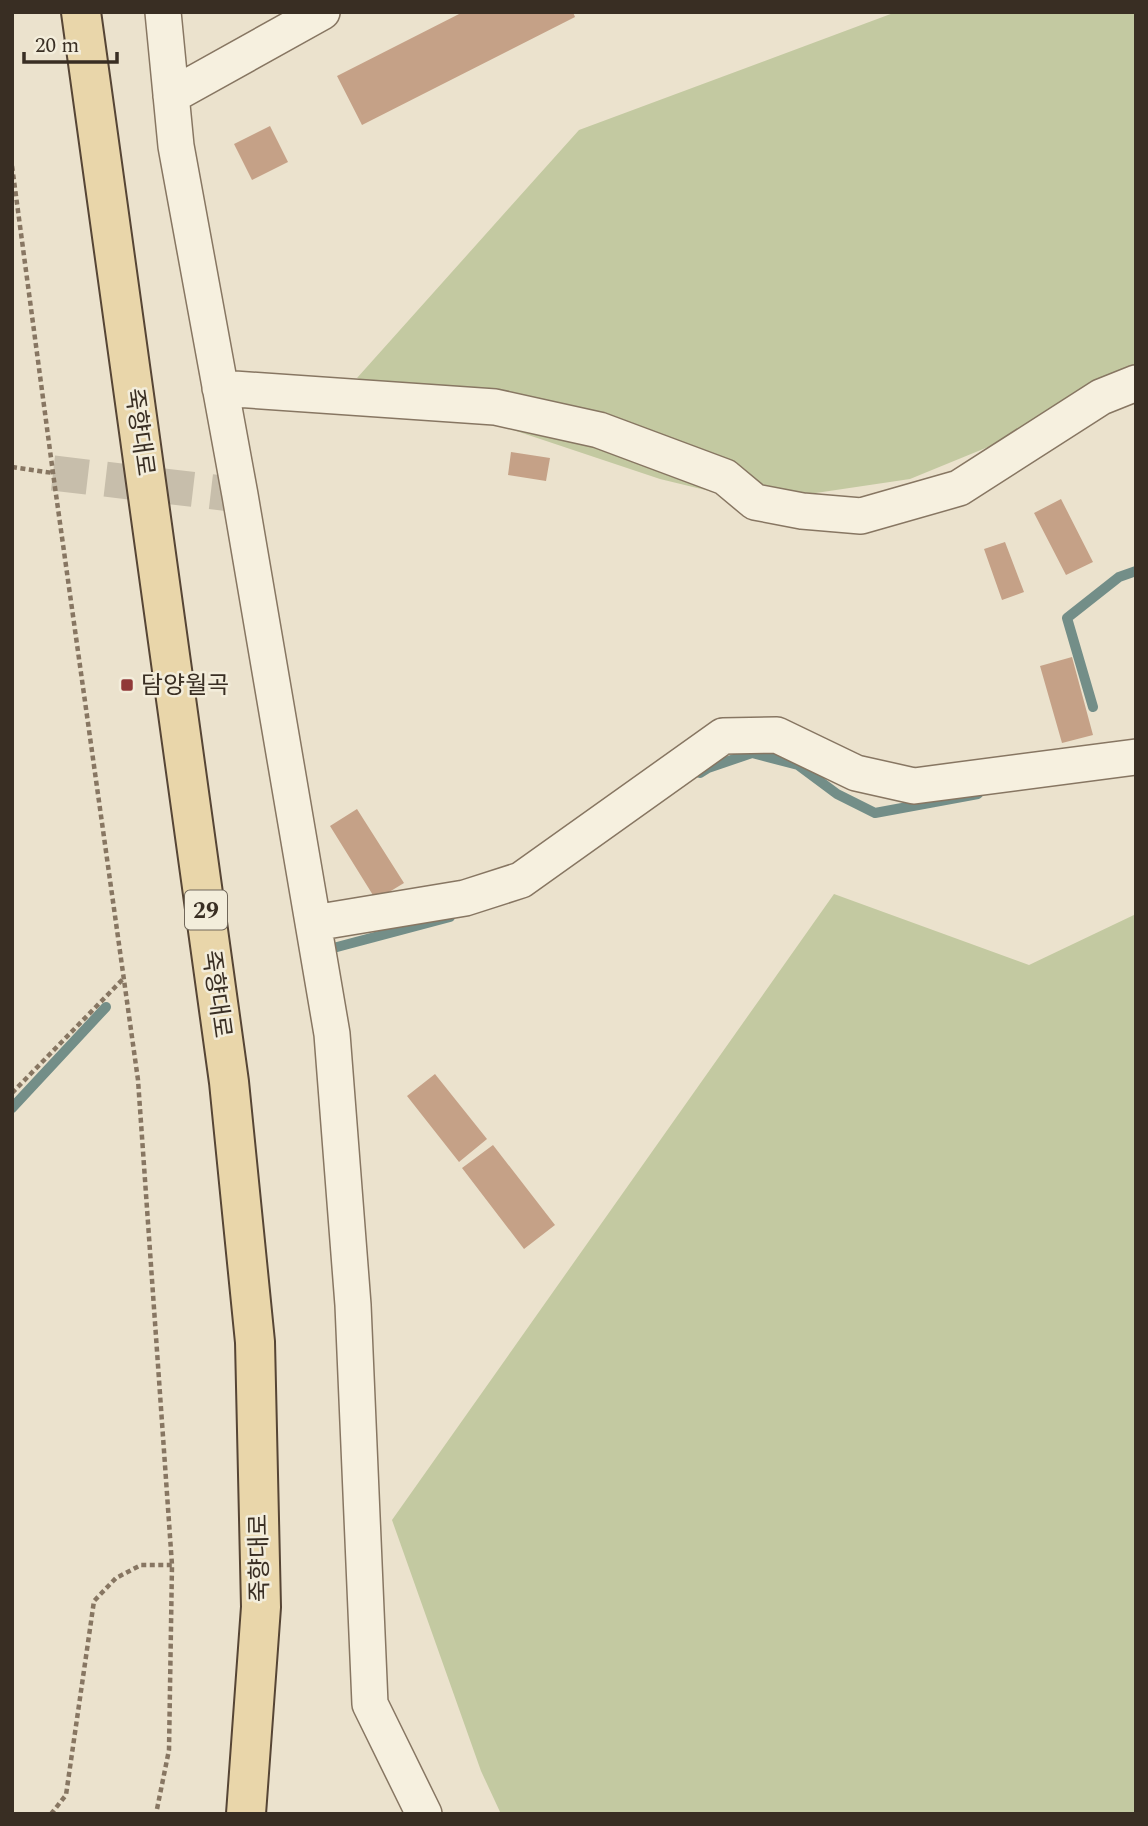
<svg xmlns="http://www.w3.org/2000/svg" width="1148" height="1826" font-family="Spectral,'Noto Sans KR',serif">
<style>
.green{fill:#c3c9a1}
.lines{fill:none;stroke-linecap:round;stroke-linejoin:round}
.stream{stroke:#738e88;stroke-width:10}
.building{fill:#c5a187}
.minor-tunnel{stroke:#c7beab;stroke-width:35;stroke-dasharray:35 18;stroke-linecap:butt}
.minor-casing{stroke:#877662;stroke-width:38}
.major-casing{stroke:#564535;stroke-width:42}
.path{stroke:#877662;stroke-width:4.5;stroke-dasharray:5 3.5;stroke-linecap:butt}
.minor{stroke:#f6f0df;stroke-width:35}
.major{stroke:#e9d6aa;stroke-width:38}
.poi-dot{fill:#903938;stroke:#f3eddb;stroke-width:2.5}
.labels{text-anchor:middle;stroke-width:5;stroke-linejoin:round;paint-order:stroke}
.shield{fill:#f3eddb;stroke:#71675a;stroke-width:2}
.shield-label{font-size:23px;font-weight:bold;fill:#392e23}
.street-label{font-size:24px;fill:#392e23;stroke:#f3eddb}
.poi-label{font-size:24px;fill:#392e23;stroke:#f3eddb;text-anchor:start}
</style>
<rect width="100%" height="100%" fill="#ebe2cd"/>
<!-- green -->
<path class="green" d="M896 12H1136V381L1042 425 910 479 755 502 660 479 357 378 579 130Z
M834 894 1029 965 1136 914V1814H501L481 1771 392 1520Z"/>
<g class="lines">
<!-- stream -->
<path class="stream" d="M1093 707 1067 618 1119 577 1136 571
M700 773 708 768 752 753 798 765 837 794 875 813 978 794
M337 947 450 917
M12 1108 106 1007"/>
</g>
<!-- building -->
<path class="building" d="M463 12H573L575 17 362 125 337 76Z
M270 126 288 162 252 180 234 144Z
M511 452 550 458 546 481 508 475Z
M1061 499 1093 562 1066 575 1034 513Z
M1005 542 1024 592 1002 600 984 549Z
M1072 657 1093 735 1062 743 1040 666Z
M357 809 404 883 376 900 330 826Z
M435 1074 487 1139 459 1162 407 1096Z
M493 1145 555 1225 524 1249 462 1168Z"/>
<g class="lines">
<!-- minor-tunnel -->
<path class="minor-tunnel" d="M53 473 240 495"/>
<defs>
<path id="minor" d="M163 12 176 146 240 495 332 1034 353 1305 370 1704 424 1814
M171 96 322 12
M220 388 495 407 599 430 725 477 755 502 802 511 861 516 959 488 1101 397 1136 383
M314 923 465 898 521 880 723 736 777 735 856 773 914 786 1136 757"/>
<path id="major" d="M81 12 229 1082 255 1342 261 1607 246 1814"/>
</defs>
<!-- minor casing -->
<use href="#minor" class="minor-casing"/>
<!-- major casing -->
<use href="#major" class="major-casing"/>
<!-- path -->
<path class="path" d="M12 166 53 473 138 1080 172 1565 169 1750 156 1814
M12 467 53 473
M12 1093 123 979
M51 1814 66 1795 94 1601 116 1578 141 1565H172"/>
<!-- minor -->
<use href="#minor" class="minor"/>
<!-- major -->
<use href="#major" class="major"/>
</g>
<!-- markers -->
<rect class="poi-dot" x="120" y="678" width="14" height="14" rx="3.5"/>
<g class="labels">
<!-- shield labels -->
<rect class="shield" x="185" y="890.5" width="42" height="39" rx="5"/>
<g class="shield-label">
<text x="206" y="918">29</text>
</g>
<!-- street labels -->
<g class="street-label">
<text transform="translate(140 432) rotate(82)" y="8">죽향대로</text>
<text transform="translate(217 994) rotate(82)" y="8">죽향대로</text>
<text transform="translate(259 1558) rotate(-91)" y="8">죽향대로</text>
</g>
<!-- poi labels -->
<g class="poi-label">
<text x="141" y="693">담양월곡</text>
</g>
</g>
<!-- border -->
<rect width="1148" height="1826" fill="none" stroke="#392e23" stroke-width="28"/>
<!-- scale -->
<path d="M24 52v10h93v-10" fill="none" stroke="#392e23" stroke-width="3.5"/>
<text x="35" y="52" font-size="21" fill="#392e23" stroke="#f3eddb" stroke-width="5" paint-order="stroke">20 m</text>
</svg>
